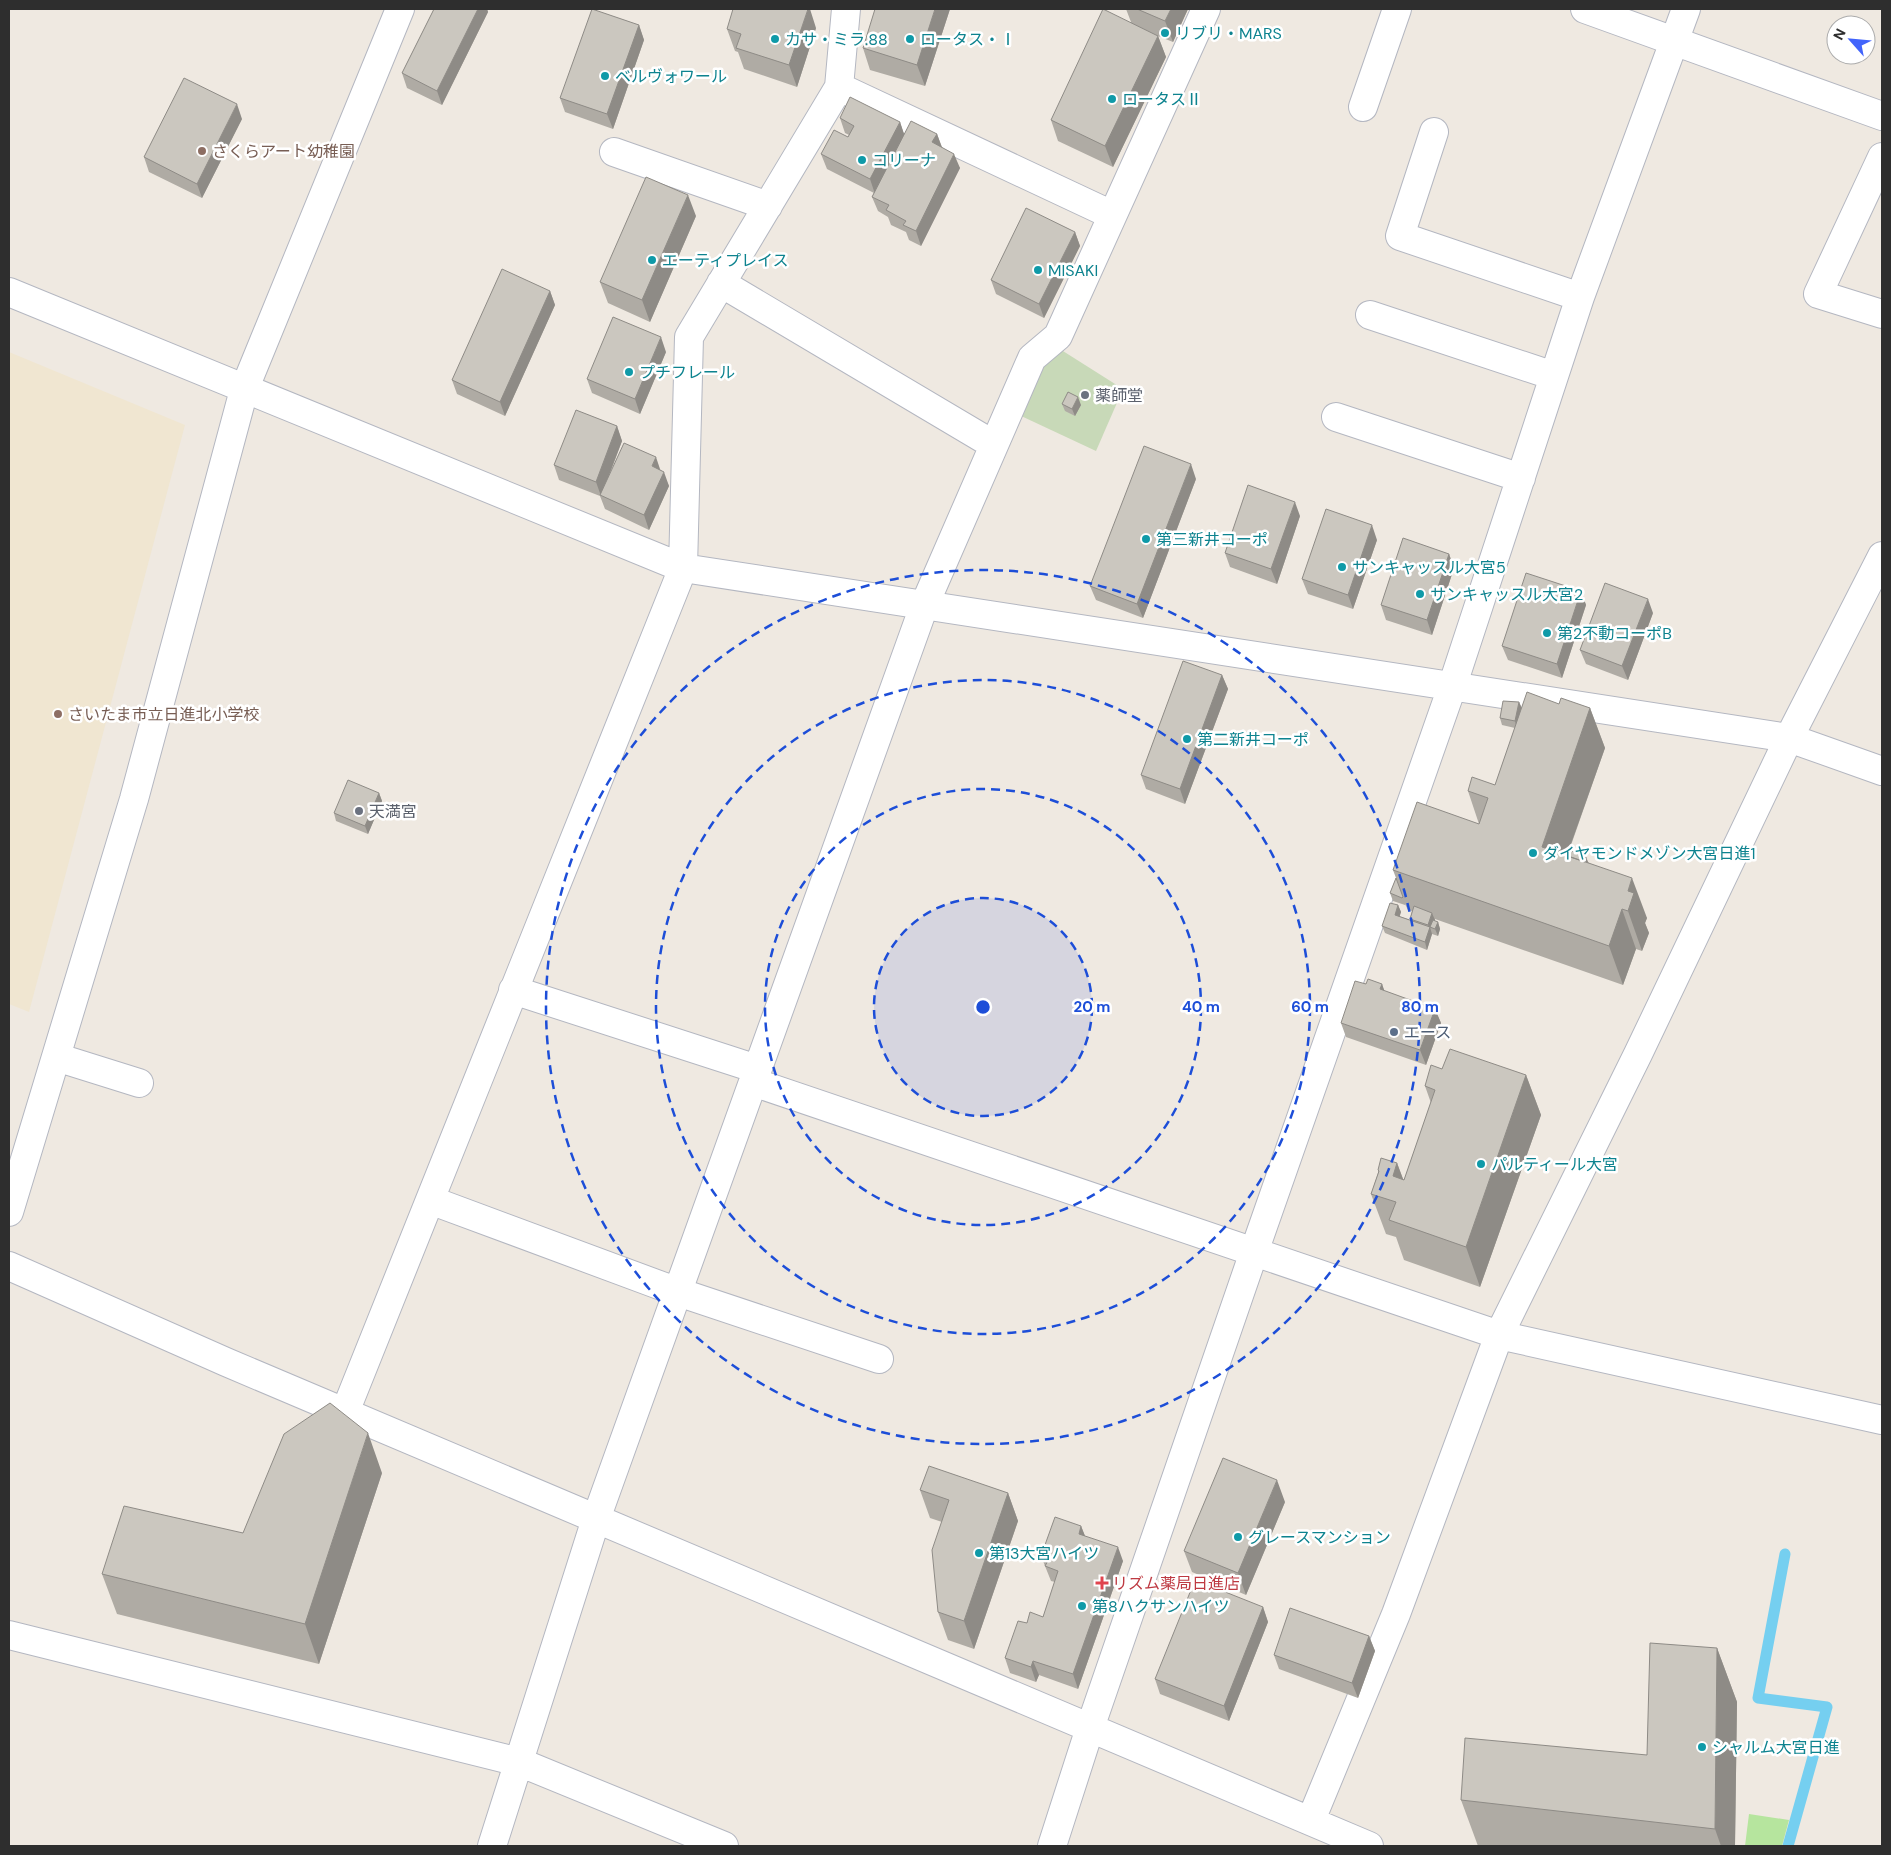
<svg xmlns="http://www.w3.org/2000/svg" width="1891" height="1855" font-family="'DM Sans','Noto Sans JP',sans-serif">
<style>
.education{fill:#f0e6d1}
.green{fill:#b6e59e}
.cemetery{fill:#c8d9b8}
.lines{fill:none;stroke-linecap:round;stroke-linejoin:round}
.stream{stroke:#75cff0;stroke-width:11}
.minor-casing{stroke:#b4b7c1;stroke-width:30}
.minor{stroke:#fff;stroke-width:28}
.wall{fill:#afaba4}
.shaded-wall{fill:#8e8b86}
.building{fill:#cbc7bf;stroke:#8e8b86}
.ring{fill:none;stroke:#1d4ed8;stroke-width:2.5;stroke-dasharray:9 6}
.culture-dot{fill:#0f9aa8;stroke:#fff;stroke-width:2}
.education-dot{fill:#8d6e63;stroke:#fff;stroke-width:2}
.worship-dot{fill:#6b7280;stroke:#fff;stroke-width:2}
.service-dot{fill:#5c6f8a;stroke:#fff;stroke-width:2}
.health-dot{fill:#e0444e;stroke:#fff;stroke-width:2}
.labels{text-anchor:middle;stroke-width:5;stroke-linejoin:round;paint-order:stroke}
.culture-label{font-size:16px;fill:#0d838f;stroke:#fff;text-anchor:start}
.education-label{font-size:16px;fill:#785e54;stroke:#fff;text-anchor:start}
.worship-label{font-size:16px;fill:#5b616d;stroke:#fff;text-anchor:start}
.service-label{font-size:16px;fill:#4e5e75;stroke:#fff;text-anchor:start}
.health-label{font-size:16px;fill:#be3a42;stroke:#fff;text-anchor:start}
.centre{fill:#1d4ed8;stroke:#fff;stroke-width:2.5}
.ring-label{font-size:15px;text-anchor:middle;font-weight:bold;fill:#1d4ed8;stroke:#fff;stroke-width:5;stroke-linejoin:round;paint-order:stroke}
</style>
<rect width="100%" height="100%" fill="#efe9e1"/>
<!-- education -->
<path class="education" d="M9 352 185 425 29 1012 9 1004Z"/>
<!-- green -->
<path class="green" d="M1749 1814 1789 1820 1782 1846H1745Z"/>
<!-- cemetery -->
<path class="cemetery" d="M1055 346 1123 389 1096 451 1019 415Z"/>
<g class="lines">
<!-- stream -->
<path class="stream" d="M1785 1554 1758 1698 1827 1707 1788 1846"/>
<defs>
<path id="minor" d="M1585 9 1882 116
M839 87 1112 215
M1363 107 1397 9
M1434 132 1400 236 1580 297
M614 152 768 206
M1882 157 1818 294 1882 314
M721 283 994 445
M9 292 683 568 1789 738 1882 771
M1370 315 1554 376
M1336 417 1521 478
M513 990 757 1069
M56 1057 139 1083
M753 1082 1499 1335 1882 1420
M430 1200 678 1292 879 1359
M9 1212 134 799 244 390 400 9
M9 1266 226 1362 1369 1846
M345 1412 683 568 689 337 839 87 846 9
M9 1635 519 1762 724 1846
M1311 1820 1396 1614 1499 1335 1638 1054 1789 738 1882 556
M492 1846 596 1519 924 606 1032 358 1058 336 1206 9
M1052 1846 1090 1728 1254 1252 1452 687 1580 297 1686 9"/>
</defs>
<!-- minor casing -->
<use href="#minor" class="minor-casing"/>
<!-- minor -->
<use href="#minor" class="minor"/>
</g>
<!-- wall -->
<path class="wall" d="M434 9H487L488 12 442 105 407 88 402 73Z
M950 9 925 86 870 70 863 48Z
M1126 9H1188L1173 42 1158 36 1166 57 1113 167 1058 141 1051 120 1131 22Z
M639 25 644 40 613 129 565 112 560 98Z
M816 28 797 87 744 69 738 52 735 51 727 29Z
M840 118 900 122 904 134H937L942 147 960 168 921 246 909 240 906 232 891 225 888 217 878 211 872 197 874 193 827 169 821 154 848 137 849 135 845 133Z
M242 119 202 198 149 172 144 157Z
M696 216 650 322 608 303 600 282Z
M1075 232 1080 246 1044 318 996 294 991 280Z
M550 291 555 305 505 416 457 394 452 380Z
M666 352 640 414 592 393 587 379Z
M1062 404 1081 405 1075 416 1065 411Z
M617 426 622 441 609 476 661 470 669 486 649 530 605 509 600 496 559 480 554 465Z
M1196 479 1143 618 1096 600 1090 586Z
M1300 516 1277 584 1230 567 1225 553Z
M1377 540 1353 609 1308 594 1302 579Z
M1449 554 1454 568 1432 635 1386 620 1381 605Z
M1581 591 1586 605 1562 678 1508 660 1502 646Z
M1653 613 1628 680 1586 664 1580 650Z
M1222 675 1228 689 1185 804 1146 789 1141 775Z
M1519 702 1522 708 1559 704 1590 708 1605 748 1569 851 1589 863 1647 918 1645 923 1649 933 1642 951 1636 949 1623 985 1435 919V921L1438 922 1440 929 1438 936 1432 934 1431 931 1432 934 1427 950 1385 933 1382 926 1398 905 1401 912 1399 916 1410 920V919L1412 911 1408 910 1405 904V905L1393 901 1390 893 1396 878 1393 870 1479 824 1468 791 1495 785 1515 728 1502 725 1500 718Z
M379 793 382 801 368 834 336 821 334 813Z
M1366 984H1382L1384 991 1435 1009 1441 1023 1426 1065 1346 1037 1341 1023Z
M1442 1069 1526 1075 1541 1115 1480 1287 1404 1260 1396 1237 1386 1234 1371 1194 1378 1173V1170L1397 1163 1403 1179 1404 1180 1431 1103 1425 1086Z
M382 1473 319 1664 117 1614 102 1574 243 1533Z
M920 1490 1008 1493 1018 1521 974 1649 948 1640 938 1612 942 1522 930 1518Z
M1285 1502 1246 1595 1192 1572 1184 1551Z
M1081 1526 1085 1536 1123 1561 1078 1689 1039 1675 1036 1682 1010 1673 1005 1658 1027 1623 1043 1617 1055 1582 1051 1581 1041 1556Z
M1263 1607 1268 1622 1229 1721 1160 1694 1155 1679Z
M1369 1636 1375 1651 1358 1698 1279 1669 1274 1655Z
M1717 1648 1737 1702 1735 1846H1478L1461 1800 1647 1755Z"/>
<!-- shaded-wall -->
<path class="shaded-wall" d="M478 9H487L488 12 442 105 437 91Z
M808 9H810L816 28 797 87 789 65Z
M935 9H950L925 86 917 65Z
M1171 9H1188L1173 42 1165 21Z
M639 25 644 40 613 129 607 114Z
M1158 36 1166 57 1113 167 1105 146Z
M237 104 242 119 202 198 197 184Z
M900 122 905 137 875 194 870 179Z
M937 134 942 148 932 142Z
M954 154 960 168 921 246 916 231Z
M688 195 696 216 650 322 642 300Z
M1075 232 1080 246 1044 318 1039 304Z
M550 291 555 305 505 416 500 402Z
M661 337 666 352 640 414 635 399Z
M1078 397 1081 405 1075 416 1072 409Z
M617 426 622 441 601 496 596 482Z
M656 457 661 472 652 466Z
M1191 464 1196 479 1143 618 1137 604Z
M664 472 669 486 649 530 644 515Z
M1295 502 1300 516 1277 584 1271 569Z
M1372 525 1377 540 1353 609 1348 595Z
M1449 554 1454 568 1432 635 1427 620Z
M1581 591 1586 605 1562 678 1557 664Z
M1648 599 1653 613 1628 680 1622 666Z
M1222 675 1228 689 1185 804 1180 789Z
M1519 702 1522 709 1517 729 1515 721Z
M1590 708 1605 748 1556 886 1542 847Z
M379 793 382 801 368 834 365 826Z
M1586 857 1589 864 1577 883Z
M1632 878 1647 918 1645 923 1649 933 1642 951 1628 911V891Z
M1398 905 1401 912 1398 922 1395 915Z
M1622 909 1636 949 1623 985 1609 946Z
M1432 913 1435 920 1432 928 1430 927 1432 934 1427 950 1425 942 1429 928 1428 925Z
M1438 922 1440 929 1438 936 1435 929Z
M1382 984 1387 998 1380 989Z
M1435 1009 1441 1023 1426 1065 1420 1050Z
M1526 1075 1541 1115 1480 1287 1466 1247Z
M1397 1163 1412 1203 1393 1176Z
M368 1433 382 1473 319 1664 305 1624Z
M1277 1480 1285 1502 1246 1595 1238 1573Z
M1008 1493 1018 1521 974 1649 964 1621Z
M1081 1526 1087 1541 1079 1534Z
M1118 1547 1123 1561 1078 1689 1073 1674Z
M1263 1607 1268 1622 1229 1721 1224 1706Z
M1369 1636 1375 1651 1358 1698 1352 1683Z
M1717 1648 1737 1702 1735 1846H1721L1715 1829Z
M1033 1661 1039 1675 1036 1682 1031 1667Z"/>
<!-- building -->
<path class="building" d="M434 9H478L437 91 402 73Z
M592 9 639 25 607 114 560 98Z
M733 9H808L789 65 736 48 741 34 727 29Z
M875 9H935L917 65 863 48Z
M1103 9 1158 36 1105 146 1051 120Z
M1137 9H1171L1165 21Z
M184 78 237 104 197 184 144 157Z
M850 97 900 122 870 179 821 154 834 130 848 137 854 126 840 118Z
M911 121 937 134 932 142 954 154 916 231 903 225 906 221 886 210 889 205 872 197Z
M646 177 688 195 642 300 600 282Z
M1026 208 1075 232 1039 304 991 280Z
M502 269 550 291 500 402 452 380Z
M613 317 661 337 635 399 587 379Z
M1068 392 1078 397 1072 409 1062 404Z
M576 410 617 426 596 482 554 465Z
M624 443 656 457 652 466 664 472 644 515 600 495Z
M1144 446 1191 464 1137 604 1090 586Z
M1248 485 1295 502 1271 569 1225 553Z
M1326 509 1372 525 1348 595 1302 579Z
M1403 538 1449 554 1427 620 1381 605Z
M1526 573 1581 591 1557 664 1502 646Z
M1605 583 1648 599 1622 666 1580 650Z
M1183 661 1222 675 1180 789 1141 775Z
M1527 692 1559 704 1561 698 1590 708 1542 847 1632 878 1628 891 1634 893 1628 911 1622 909 1609 946 1393 870 1417 802 1479 824 1488 798 1468 791 1472 777 1495 785Z
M1503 701 1519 702 1515 721 1500 718Z
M348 780 379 793 365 826 334 813Z
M1569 850 1586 857 1585 862 1567 856Z
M1396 878 1403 897 1402 898 1390 893Z
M1390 903 1398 905 1395 915 1430 927 1425 942 1382 926Z
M1414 906 1432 913 1428 925 1410 919Z
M1433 920 1438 922 1435 929 1430 927Z
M1368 979 1382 984 1380 989 1435 1009 1420 1050 1341 1023 1355 981 1366 984Z
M1450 1049 1526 1075 1466 1247 1389 1220 1396 1202 1371 1194 1379 1171 1378 1170 1381 1158 1397 1163 1393 1176 1404 1180 1435 1090 1425 1086 1431 1065 1442 1069Z
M330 1403 368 1433 305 1624 102 1574 124 1506 243 1533 284 1434Z
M1223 1458 1277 1480 1238 1573 1184 1551Z
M929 1466 1008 1493 964 1621 938 1612 932 1550 949 1500 920 1490Z
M1055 1517 1081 1526 1079 1534 1118 1547 1073 1674 1033 1661 1031 1667 1005 1658 1018 1621 1027 1623 1030 1612 1043 1617 1058 1571 1045 1566 1049 1559 1041 1556Z
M1195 1580 1263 1607 1224 1706 1155 1679Z
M1290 1608 1369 1636 1352 1683 1274 1655Z
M1650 1643 1717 1648 1715 1829 1461 1800 1465 1738 1647 1755Z"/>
<!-- distance rings -->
<circle cx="983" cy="1007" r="109" fill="#1d4ed8" fill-opacity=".12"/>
<g class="ring">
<circle cx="983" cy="1007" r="109"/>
<circle cx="983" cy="1007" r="218"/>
<circle cx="983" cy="1007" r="327"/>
<circle cx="983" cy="1007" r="437"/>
</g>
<!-- markers -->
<g class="culture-dot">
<circle cx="1165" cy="33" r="5"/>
<circle cx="775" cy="39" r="5"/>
<circle cx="910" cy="39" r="5"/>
<circle cx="605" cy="76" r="5"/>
<circle cx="1112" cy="99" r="5"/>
<circle cx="862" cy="160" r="5"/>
<circle cx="652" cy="260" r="5"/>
<circle cx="1038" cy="270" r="5"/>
<circle cx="629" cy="372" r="5"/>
<circle cx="1146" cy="539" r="5"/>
<circle cx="1342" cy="567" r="5"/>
<circle cx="1420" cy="594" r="5"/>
<circle cx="1547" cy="633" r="5"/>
<circle cx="1187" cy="739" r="5"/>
<circle cx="1533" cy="853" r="5"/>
<circle cx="1481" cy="1164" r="5"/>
<circle cx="1238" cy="1537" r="5"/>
<circle cx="979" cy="1553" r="5"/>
<circle cx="1082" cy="1606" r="5"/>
<circle cx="1702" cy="1747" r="5"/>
</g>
<g class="education-dot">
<circle cx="202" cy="151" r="5"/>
<circle cx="58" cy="714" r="5"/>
</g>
<g class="worship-dot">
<circle cx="1085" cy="395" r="5"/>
<circle cx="359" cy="811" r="5"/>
</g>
<circle class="service-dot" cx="1394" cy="1032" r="5"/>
<path class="health-dot" d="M1099.5 1575.5h5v5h5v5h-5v5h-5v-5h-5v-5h5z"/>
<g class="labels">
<!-- culture labels -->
<g class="culture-label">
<text x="1175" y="39">リブリ・MARS</text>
<text x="785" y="45">カサ・ミラ.88</text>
<text x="920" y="45">ロータス・Ⅰ</text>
<text x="615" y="82">ベルヴォワール</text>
<text x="1122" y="105">ロータスⅡ</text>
<text x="872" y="166">コリーナ</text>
<text x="662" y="266">エーティプレイス</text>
<text x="1048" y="276">MISAKI</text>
<text x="639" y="378">プチフレール</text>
<text x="1156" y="545">第三新井コーポ</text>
<text x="1352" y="573">サンキャッスル大宮5</text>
<text x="1430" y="600">サンキャッスル大宮2</text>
<text x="1557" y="639">第2不動コーポB</text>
<text x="1197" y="745">第二新井コーポ</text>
<text x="1543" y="859">ダイヤモンドメゾン大宮日進1</text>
<text x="1491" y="1170">パルティール大宮</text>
<text x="1248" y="1543">グレースマンション</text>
<text x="989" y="1559">第13大宮ハイツ</text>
<text x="1092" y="1612">第8ハクサンハイツ</text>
<text x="1712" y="1753">シャルム大宮日進</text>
</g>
<!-- education labels -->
<g class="education-label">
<text x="212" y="157">さくらアート幼稚園</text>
<text x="68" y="720">さいたま市立日進北小学校</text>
</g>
<!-- worship labels -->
<g class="worship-label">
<text x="1095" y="401">薬師堂</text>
<text x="369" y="817">天満宮</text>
</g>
<!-- service labels -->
<g class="service-label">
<text x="1404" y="1038">エース</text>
</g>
<!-- health labels -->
<g class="health-label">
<text x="1112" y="1589">リズム薬局日進店</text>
</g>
</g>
<circle cx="983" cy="1007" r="8" class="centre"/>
<g class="ring-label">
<text x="1092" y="1012">20 m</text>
<text x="1201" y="1012">40 m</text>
<text x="1310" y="1012">60 m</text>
<text x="1420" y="1012">80 m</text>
</g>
<!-- border -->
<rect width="1891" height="1855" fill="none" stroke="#2e2e2e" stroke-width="20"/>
<!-- north arrow -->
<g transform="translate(1851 40) rotate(297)"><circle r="24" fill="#ffffff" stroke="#ababab"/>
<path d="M0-4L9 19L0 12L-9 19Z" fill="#4264fb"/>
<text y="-8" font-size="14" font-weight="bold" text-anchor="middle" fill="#2e2e2e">N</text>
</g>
</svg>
